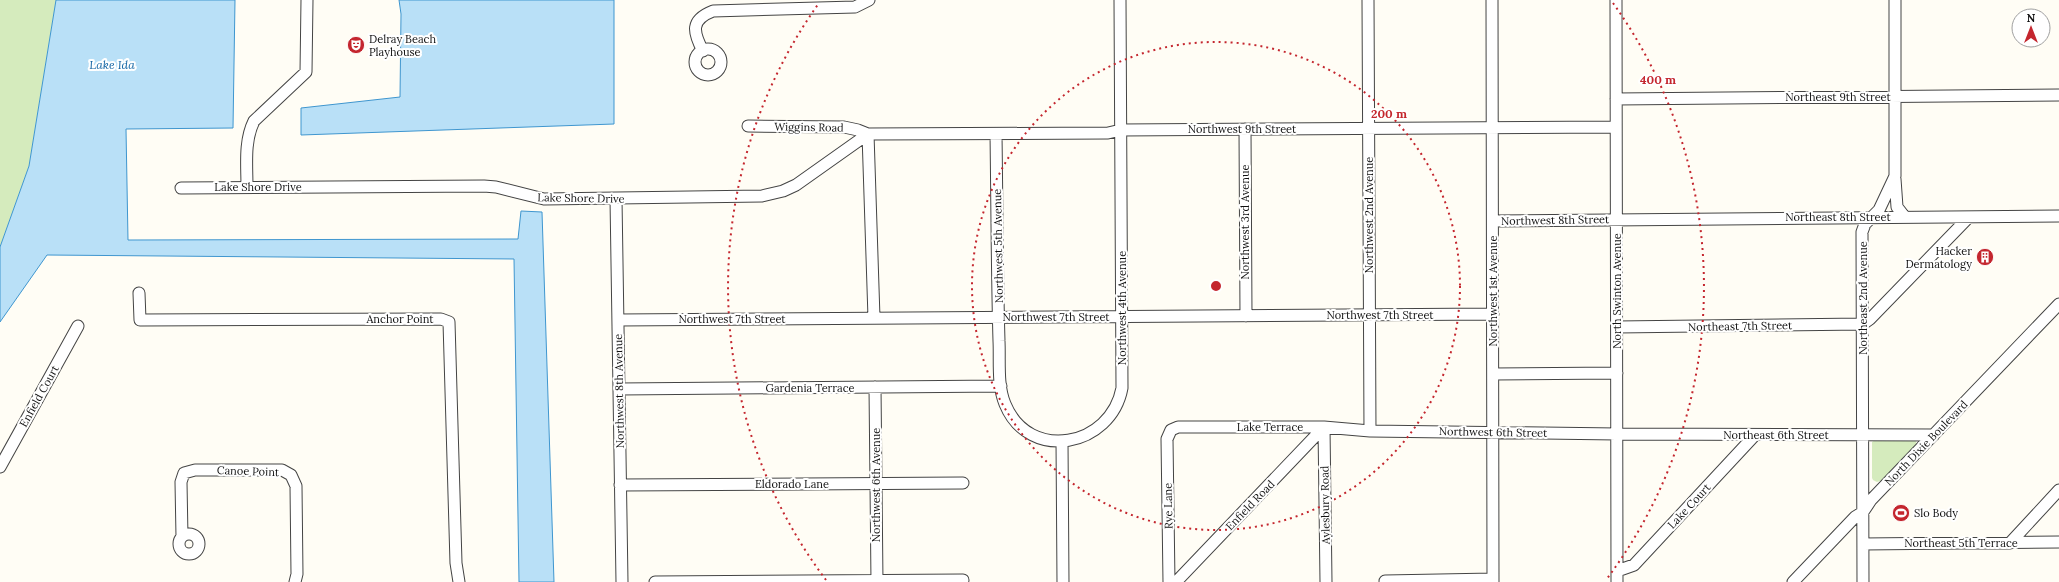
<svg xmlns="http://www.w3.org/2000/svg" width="2059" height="582" font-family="Lora,serif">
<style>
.green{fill:#d5ebbd}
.water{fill:#b9e0f7;stroke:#3f96cf}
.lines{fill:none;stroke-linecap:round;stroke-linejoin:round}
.minor-casing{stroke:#444;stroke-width:13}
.minor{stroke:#fff;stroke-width:11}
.ring{fill:none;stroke:#c4262e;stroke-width:2;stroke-dasharray:2 4}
.labels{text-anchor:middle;stroke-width:4;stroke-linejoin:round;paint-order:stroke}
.poi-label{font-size:11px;fill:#111;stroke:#fff;text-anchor:start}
.street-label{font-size:11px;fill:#111;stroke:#fff}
.water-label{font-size:12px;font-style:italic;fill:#1768a6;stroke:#fff}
.centre{fill:#c4262e;stroke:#fff;stroke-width:2}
.ring-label{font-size:12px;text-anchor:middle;font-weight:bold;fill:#c4262e;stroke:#fff;stroke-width:4;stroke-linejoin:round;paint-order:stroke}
</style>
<rect width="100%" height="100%" fill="#fffdf5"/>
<!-- green -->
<path class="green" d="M0 0H56L29 166 0 247Z
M1878 438 1915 439 1917 445 1883 480 1877 482 1873 480 1872 478V442Z"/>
<!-- water -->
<path class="water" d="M56 0H235L233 128 126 129 128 240 518 239 521 211 542 212 554 582H519L514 259 47 255 0 322V247L29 166Z
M399 0H614V124L301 135V108L400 97 401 14Z"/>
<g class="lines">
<defs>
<path id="minor" d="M1368 0 1370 431
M1492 0 1493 582
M1616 0 1617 582
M695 62a13 13 0 1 1 26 0a13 13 0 1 1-26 0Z
M703 51C693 32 690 20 713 11L855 7 869 0
M1616 99 2059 95
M748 126 844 127 858 130 868 134 1108 133 1121 130 1616 127
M1245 129 1246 316
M868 134 874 318
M996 134C997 203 997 272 999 341 1000 360 997 385 1005 404 1029 463 1111 447 1122 388L1120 0
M1895 179 1897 207 1904 216
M247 187C247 165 244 141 254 121L306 72 307 0
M181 188 484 186 496 187 544 199 762 196 783 191 796 185 868 134
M616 199 622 582
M1493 221 2059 216
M139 293 140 320 441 319 449 322 456 563 459 582
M618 320 1493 314
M1617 327 1863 324 1870 319 1969 217
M1493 374 1617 373
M875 387 877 582
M619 389 1001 386
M1324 427 1326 582
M1062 441 1063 582
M0 467 78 326
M620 485 963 483
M179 544a10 10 0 1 1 20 0a10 10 0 1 1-20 0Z
M182 537 181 482 184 473 195 470H282L291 475 296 486 297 574 295 582
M2010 543 2059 490
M1863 544 2059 542
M1617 571 1634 565 1755 435
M1385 581 1493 579
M655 582 963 580
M1169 582 1167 439 1171 430 1178 427H1324L1370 431 1617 434 1934 435
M1176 582 1324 427
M1793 582 1855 517 1863 512 1871 500 2059 304
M1863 582 1862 232 1865 224 1879 210 1895 176V0"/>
</defs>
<!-- minor casing -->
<use href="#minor" class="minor-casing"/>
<!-- minor -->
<use href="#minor" class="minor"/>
</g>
<!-- distance rings -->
<g class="ring">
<circle cx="1216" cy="286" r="244"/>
<path d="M826 580A488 488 0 0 1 819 3M1613 3A488 488 0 0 1 1606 580"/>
</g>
<!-- icons -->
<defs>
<symbol id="theatre-disc" viewBox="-11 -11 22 22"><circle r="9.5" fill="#c4262e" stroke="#fff"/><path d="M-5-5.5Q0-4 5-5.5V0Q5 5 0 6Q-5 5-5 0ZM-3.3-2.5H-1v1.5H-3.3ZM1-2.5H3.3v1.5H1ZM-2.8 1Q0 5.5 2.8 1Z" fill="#fff"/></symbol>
<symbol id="building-disc" viewBox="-11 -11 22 22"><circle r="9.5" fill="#c4262e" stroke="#fff"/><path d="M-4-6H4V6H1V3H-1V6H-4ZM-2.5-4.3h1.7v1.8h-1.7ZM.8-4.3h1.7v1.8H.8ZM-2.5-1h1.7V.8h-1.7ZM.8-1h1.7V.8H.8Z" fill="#fff"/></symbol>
<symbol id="stadium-disc" viewBox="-11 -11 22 22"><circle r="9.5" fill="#c4262e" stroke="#fff"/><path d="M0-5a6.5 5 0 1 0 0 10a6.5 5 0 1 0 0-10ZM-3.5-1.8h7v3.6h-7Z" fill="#fff"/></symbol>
</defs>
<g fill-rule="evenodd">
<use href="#theatre-disc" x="346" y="35" width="20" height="20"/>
<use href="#building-disc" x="1975" y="247" width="20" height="20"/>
<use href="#stadium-disc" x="1891" y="503" width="20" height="20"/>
</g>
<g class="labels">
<!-- poi labels -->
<g class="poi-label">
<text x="369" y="43">Delray Beach<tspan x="369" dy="13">Playhouse</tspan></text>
<text x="1972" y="255" text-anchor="end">Hacker<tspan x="1972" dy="13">Dermatology</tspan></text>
<text x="1914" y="517">Slo Body</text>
</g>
<!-- street labels -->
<g class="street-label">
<text x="1838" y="101">Northeast 9th Street</text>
<text transform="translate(809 127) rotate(1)" y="4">Wiggins Road</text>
<text x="1242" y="133">Northwest 9th Street</text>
<text x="258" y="191">Lake Shore Drive</text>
<text transform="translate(581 198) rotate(1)" y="4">Lake Shore Drive</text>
<text transform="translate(1369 215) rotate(-90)" y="4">Northwest 2nd Avenue</text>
<text x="1838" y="221">Northeast 8th Street</text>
<text transform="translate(1555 220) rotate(-1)" y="4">Northwest 8th Street</text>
<text transform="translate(1245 222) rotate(-90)" y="4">Northwest 3rd Avenue</text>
<text transform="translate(998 246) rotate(-91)" y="4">Northwest 5th Avenue</text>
<text transform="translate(1493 291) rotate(-90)" y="4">Northwest 1st Avenue</text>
<text transform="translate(1617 291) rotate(-90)" y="4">North Swinton Avenue</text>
<text transform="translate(1863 298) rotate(-90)" y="4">Northeast 2nd Avenue</text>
<text transform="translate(1122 308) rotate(-90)" y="4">Northwest 4th Avenue</text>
<text x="1380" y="319">Northwest 7th Street</text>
<text x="1056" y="321">Northwest 7th Street</text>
<text x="400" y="323">Anchor Point</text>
<text x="732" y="323">Northwest 7th Street</text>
<text transform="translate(1740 326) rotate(-1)" y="4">Northeast 7th Street</text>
<text x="810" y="392">Gardenia Terrace</text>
<text transform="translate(619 391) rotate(-91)" y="4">Northwest 8th Avenue</text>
<text transform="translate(39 396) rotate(-61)" y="4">Enfield Court</text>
<text x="1270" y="431">Lake Terrace</text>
<text transform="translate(1493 432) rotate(1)" y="4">Northwest 6th Street</text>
<text x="1776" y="439">Northeast 6th Street</text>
<text transform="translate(1926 443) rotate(-46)" y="4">North Dixie Boulevard</text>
<text transform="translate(248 471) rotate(2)" y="4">Canoe Point</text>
<text x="792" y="488">Eldorado Lane</text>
<text transform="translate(876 485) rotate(-90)" y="4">Northwest 6th Avenue</text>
<text transform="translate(1250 505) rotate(-46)" y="4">Enfield Road</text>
<text transform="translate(1325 505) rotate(-91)" y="4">Aylesbury Road</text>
<text transform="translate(1168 506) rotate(-91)" y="4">Rye Lane</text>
<text transform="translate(1689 506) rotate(-47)" y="4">Lake Court</text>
<text x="1961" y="547">Northeast 5th Terrace</text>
</g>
<!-- water labels -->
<g class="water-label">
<text x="112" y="69">Lake Ida</text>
</g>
</g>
<circle cx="1216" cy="286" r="6" class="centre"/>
<g class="ring-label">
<text x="1658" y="84">400 m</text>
<text x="1389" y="118">200 m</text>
</g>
<!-- north arrow -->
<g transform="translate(2031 28)"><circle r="19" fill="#ffffff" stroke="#a0a0a0"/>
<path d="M0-3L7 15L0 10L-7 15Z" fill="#c4262e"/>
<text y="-6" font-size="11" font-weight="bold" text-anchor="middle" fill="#111111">N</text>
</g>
</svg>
